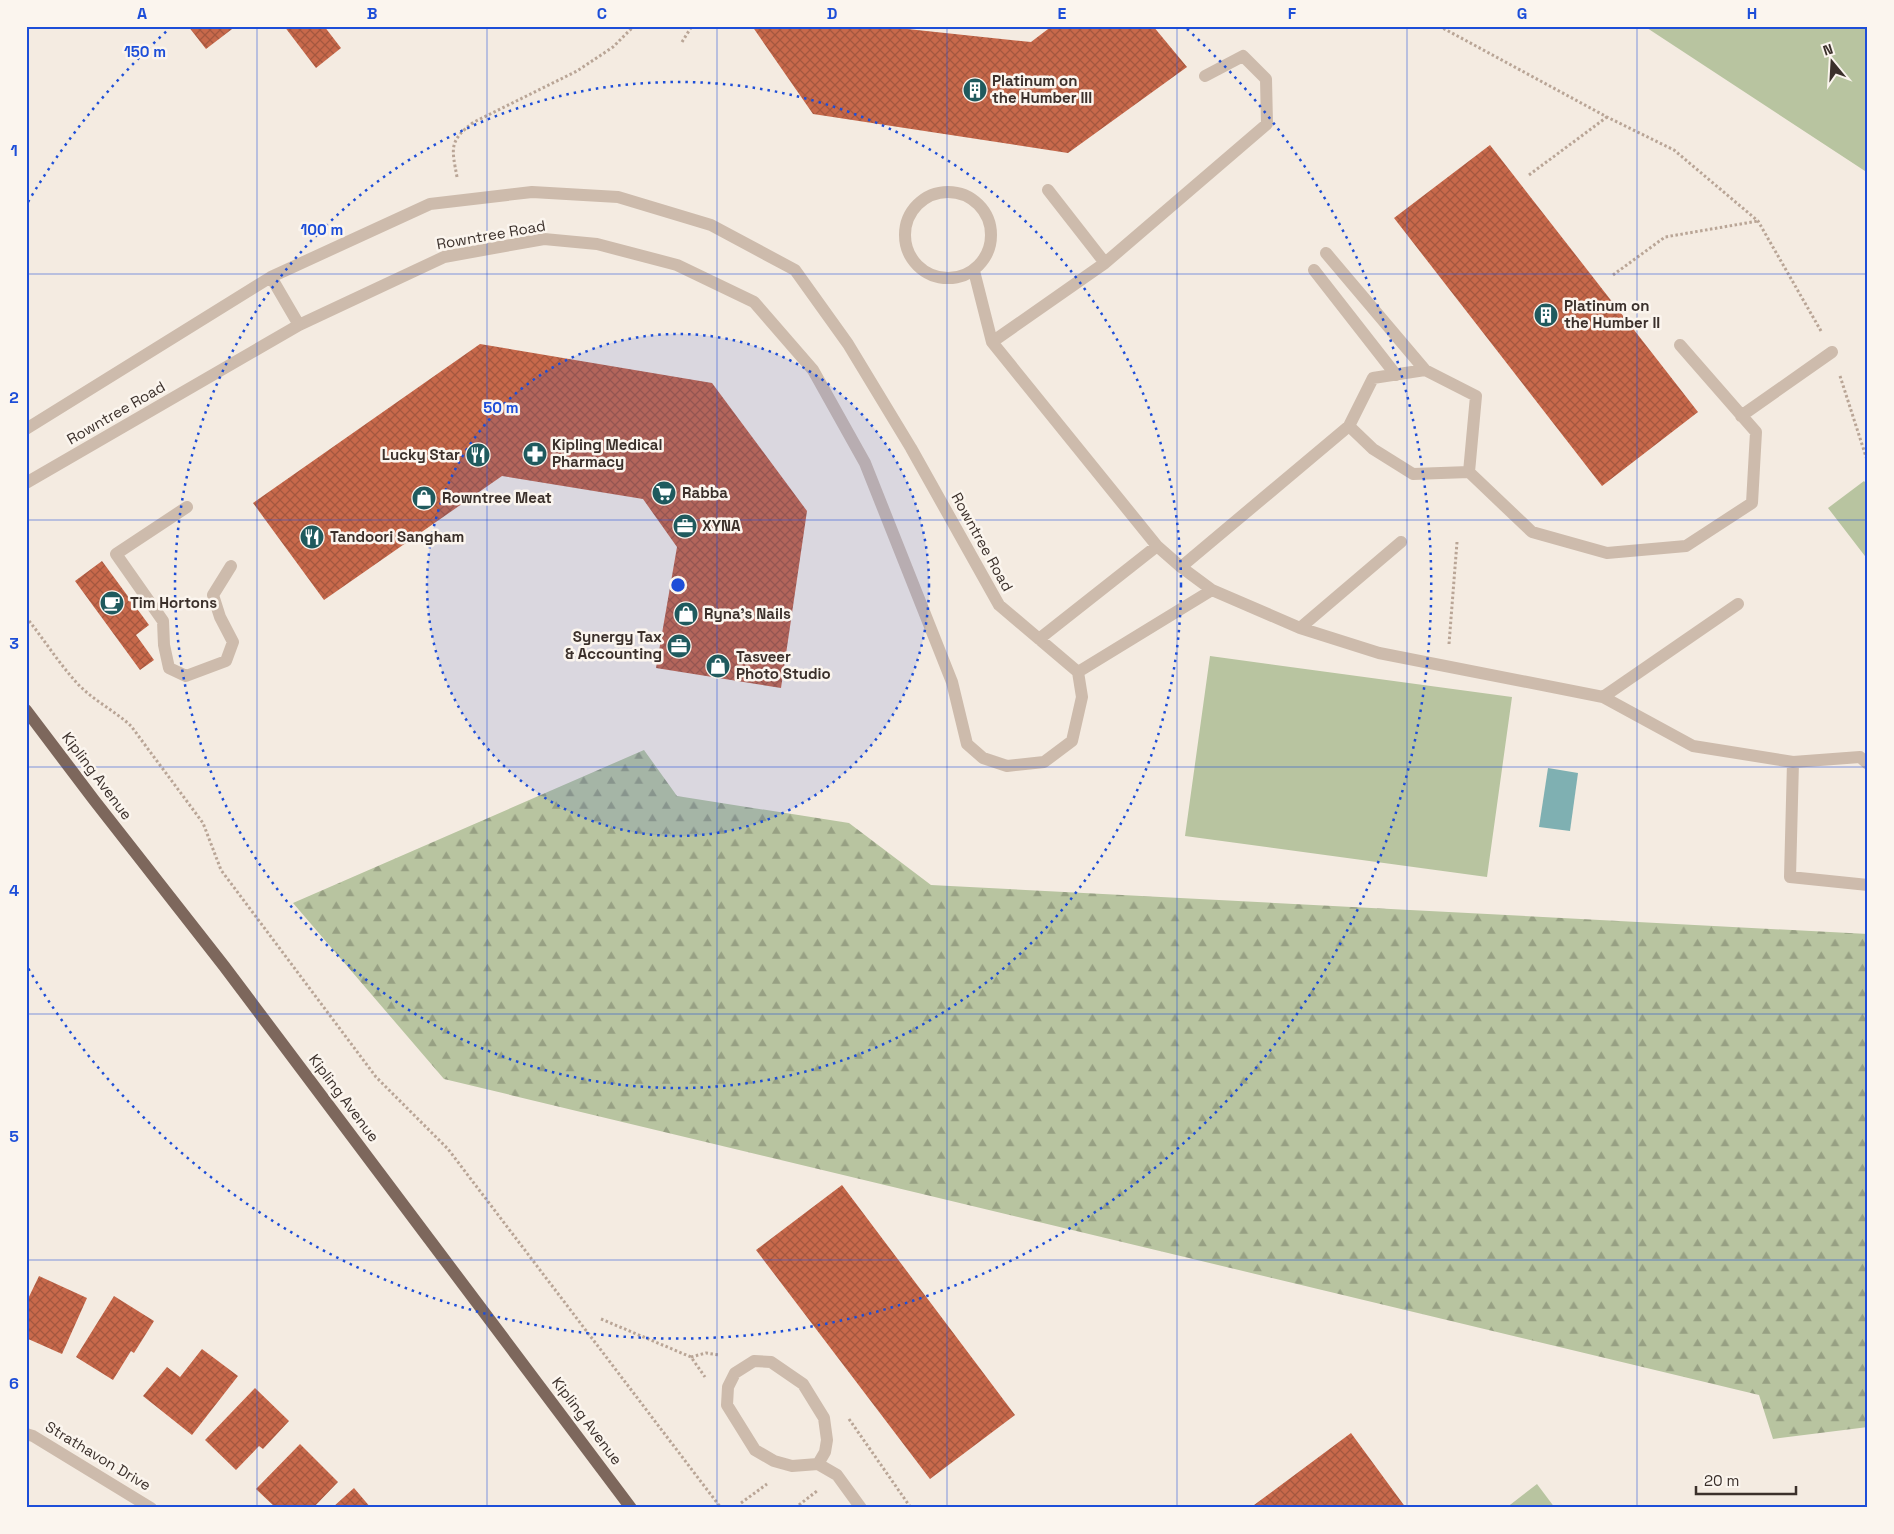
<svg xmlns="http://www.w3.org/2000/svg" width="1894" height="1534" font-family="'Space Grotesk',sans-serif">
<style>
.forest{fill:url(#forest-firs)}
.green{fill:#b8c4a0}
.water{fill:#7fb0b2}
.building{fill:url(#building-cross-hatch)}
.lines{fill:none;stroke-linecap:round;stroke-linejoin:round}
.path{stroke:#b9a596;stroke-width:3;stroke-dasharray:2.5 2.5;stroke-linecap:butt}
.minor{stroke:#cdbbac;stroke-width:12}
.major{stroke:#7d675c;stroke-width:12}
.grid{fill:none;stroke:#1d4ed8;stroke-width:1;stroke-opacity:0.55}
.ring{fill:none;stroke:#1d4ed8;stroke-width:2.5;stroke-dasharray:2.5 5}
.labels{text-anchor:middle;stroke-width:5;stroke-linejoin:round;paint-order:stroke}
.poi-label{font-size:15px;font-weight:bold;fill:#3b302b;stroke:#fbf5ee;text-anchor:start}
.street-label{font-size:15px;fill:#3b302b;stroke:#fbf5ee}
.centre{fill:#1d4ed8;stroke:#fbf5ee;stroke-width:2.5}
.ring-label{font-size:15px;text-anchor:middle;font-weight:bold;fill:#1d4ed8;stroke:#fbf5ee;stroke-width:5;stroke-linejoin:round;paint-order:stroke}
.neatline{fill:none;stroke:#1d4ed8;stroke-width:2}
.grid-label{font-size:16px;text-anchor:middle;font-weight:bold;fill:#1d4ed8}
</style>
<defs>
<pattern id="forest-firs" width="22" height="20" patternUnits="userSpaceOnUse" patternTransform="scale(1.25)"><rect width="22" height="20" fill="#b8c4a0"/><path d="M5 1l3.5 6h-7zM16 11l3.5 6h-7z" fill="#97a083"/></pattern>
<pattern id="building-cross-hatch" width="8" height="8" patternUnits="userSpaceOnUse" patternTransform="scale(1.25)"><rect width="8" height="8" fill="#c8694b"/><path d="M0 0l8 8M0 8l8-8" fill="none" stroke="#a4573f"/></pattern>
</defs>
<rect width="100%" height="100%" fill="#f4ebe1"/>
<!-- forest -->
<path class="forest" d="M644 750 677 796 849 823 931 885 1868 934V1427L1773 1439 1759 1395 444 1079 293 903Z"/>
<!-- green -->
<path class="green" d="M1644 26H1868V173Z
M1864 481 1868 486V560L1828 508Z
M1210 656 1512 697 1487 877 1185 836Z
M1537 1484 1555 1508H1506Z"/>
<!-- water -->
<path class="water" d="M1548 768 1578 773 1570 831 1539 827Z"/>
<!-- building -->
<path class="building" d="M188 26H236L206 49Z
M284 26H324L341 48 316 68Z
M752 26H897L898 28 1031 42 1052 26H1153L1187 67 1068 153 813 114Z
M1490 145 1698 412 1602 486 1394 218Z
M480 344 712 383 807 511 781 688 656 668 677 547 643 499 502 476 324 600 253 503Z
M102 561 149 625 136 635 154 660 140 670 75 581Z
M842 1185 1015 1415 930 1479 756 1250Z
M39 1276 87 1298 62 1354 26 1338V1303Z
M114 1296 154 1321 134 1353 131 1351 113 1380 76 1357Z
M202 1349 238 1376 192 1435 143 1396 167 1367 180 1377Z
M255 1388 289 1421 263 1449 259 1446 236 1470 205 1440Z
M1351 1433 1406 1508H1250Z
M300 1444 338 1482 313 1508H276L256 1489Z
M354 1488 371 1508H332Z"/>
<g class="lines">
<!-- path -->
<path class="path" d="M1439 26 1607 117 1674 150 1758 221 1821 331
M682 42 692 26
M1529 175 1607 117
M457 177C452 149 448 141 474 122L577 71 613 47 634 26
M1613 275 1665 237 1758 221
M1840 376 1868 463
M26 617C43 638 58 662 76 682 92 700 114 710 131 726L203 823 221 870 376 1077 448 1149 721 1508
M1449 644 1457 542
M601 1319 691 1357 705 1377
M691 1357 706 1353 719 1355
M849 1419 911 1508
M741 1503 767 1484
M795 1508 817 1491"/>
<!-- minor -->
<path class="minor" d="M1048 190 1105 263
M905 235a43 43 0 1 1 86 0a43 43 0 1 1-86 0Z
M1326 253 1425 370
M1314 270 1396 375
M974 271 992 342 1157 546 1181 567 1212 590 1300 628 1379 653 1603 697 1693 746 1793 762 1860 757 1868 764
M271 277 299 325
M992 342 1105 263 1267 124 1266 79 1243 56 1205 76
M1741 416 1832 352
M1349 426 1373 449 1413 474 1469 472
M26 429 271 277 430 204 532 192 618 197 711 225 795 270 848 344 911 448 999 605 1078 672 1082 697 1072 741 1044 762 1007 766 983 758 967 744 952 682 865 463 813 370 754 302 677 265 597 244 544 239 444 257 299 325 26 483
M187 507 116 554 163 621 164 645 169 668 186 676 226 661 233 642 220 617 213 595 231 566
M1181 567 1349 426 1373 378 1425 370 1476 396 1469 472 1532 532 1607 553 1686 546 1752 503 1756 432 1680 345
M1300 628 1401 542
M1039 639 1157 546
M1078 672 1212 590
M1603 697 1738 604
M1793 762 1790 877 1868 885
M26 1434 33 1436 151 1508
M818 1464 825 1452 827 1440 824 1418 803 1384 771 1362 754 1361 735 1373 728 1387 727 1405 755 1450 774 1461 792 1466 818 1464 837 1475 861 1508"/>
<!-- major -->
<path class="major" d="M26 710 94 800 224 966 631 1508"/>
</g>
<!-- grid -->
<path class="grid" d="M257 26V1508M487 26V1508M717 26V1508M947 26V1508M1177 26V1508M1407 26V1508M1637 26V1508M26 274H1868M26 520H1868M26 767H1868M26 1014H1868M26 1260H1868"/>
<!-- distance rings -->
<circle cx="678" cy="585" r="251" fill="#1d4ed8" fill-opacity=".12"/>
<g class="ring">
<circle cx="678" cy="585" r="251"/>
<circle cx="678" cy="585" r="503"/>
<path d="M28 202A754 754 0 0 1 169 29M1187 29A754 754 0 1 1 28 968"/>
</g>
<!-- icons -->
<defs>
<symbol id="building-disc" viewBox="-11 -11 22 22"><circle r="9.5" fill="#1f5a5e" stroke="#fbf5ee"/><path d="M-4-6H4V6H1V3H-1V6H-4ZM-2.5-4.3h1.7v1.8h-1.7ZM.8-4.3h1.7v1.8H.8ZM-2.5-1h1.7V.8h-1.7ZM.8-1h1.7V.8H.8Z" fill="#fff"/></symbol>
<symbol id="pharmacy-disc" viewBox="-11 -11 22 22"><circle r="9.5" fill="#1f5a5e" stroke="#fbf5ee"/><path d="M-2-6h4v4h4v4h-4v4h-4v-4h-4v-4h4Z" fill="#fff"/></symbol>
<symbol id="restaurant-disc" viewBox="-11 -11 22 22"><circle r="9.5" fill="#1f5a5e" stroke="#fbf5ee"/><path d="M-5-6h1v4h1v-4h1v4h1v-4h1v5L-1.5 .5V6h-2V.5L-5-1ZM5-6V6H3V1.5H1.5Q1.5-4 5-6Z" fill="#fff"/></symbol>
<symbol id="supermarket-disc" viewBox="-11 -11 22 22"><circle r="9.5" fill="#1f5a5e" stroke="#fbf5ee"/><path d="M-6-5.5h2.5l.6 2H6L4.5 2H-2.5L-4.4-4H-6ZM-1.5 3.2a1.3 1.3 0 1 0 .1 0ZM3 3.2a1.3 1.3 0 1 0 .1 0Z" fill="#fff"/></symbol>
<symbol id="shop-disc" viewBox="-11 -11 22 22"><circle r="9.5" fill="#1f5a5e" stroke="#fbf5ee"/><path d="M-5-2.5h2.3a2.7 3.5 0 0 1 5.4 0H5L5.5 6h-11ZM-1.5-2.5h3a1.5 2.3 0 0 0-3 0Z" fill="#fff"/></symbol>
<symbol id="office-disc" viewBox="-11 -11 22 22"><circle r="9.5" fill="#1f5a5e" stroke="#fbf5ee"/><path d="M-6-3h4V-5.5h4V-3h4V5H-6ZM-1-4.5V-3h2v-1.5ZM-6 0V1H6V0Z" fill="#fff"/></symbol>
<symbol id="cafe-disc" viewBox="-11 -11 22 22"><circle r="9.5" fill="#1f5a5e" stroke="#fbf5ee"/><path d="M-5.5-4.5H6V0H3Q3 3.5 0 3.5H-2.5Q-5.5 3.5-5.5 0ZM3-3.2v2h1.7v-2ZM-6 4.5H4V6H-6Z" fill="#fff"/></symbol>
</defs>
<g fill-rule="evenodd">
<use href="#building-disc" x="961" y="76" width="28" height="28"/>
<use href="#building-disc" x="1532" y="301" width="28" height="28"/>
<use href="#pharmacy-disc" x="521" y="440" width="28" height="28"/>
<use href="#restaurant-disc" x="464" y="441" width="28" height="28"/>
<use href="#supermarket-disc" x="650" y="479" width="28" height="28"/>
<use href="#shop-disc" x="410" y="484" width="28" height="28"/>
<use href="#office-disc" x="671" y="512" width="28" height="28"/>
<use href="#restaurant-disc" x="298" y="523" width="28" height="28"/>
<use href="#cafe-disc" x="98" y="589" width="28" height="28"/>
<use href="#shop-disc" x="672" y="600" width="28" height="28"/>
<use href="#office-disc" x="665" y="632" width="28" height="28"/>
<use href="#shop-disc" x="704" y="652" width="28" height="28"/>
</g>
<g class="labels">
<!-- poi labels -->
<g class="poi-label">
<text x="992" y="86">Platinum on<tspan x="992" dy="17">the Humber III</tspan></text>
<text x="1564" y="311">Platinum on<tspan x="1564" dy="17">the Humber II</tspan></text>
<text x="552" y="450">Kipling Medical<tspan x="552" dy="17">Pharmacy</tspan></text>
<text x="460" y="460" text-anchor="end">Lucky Star</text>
<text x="682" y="498">Rabba</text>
<text x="442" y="503">Rowntree Meat</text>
<text x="702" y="531">XYNA</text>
<text x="330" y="542">Tandoori Sangham</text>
<text x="130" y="608">Tim Hortons</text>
<text x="704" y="619">Ryna's Nails</text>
<text x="662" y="642" text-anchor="end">Synergy Tax<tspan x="662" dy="17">&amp; Accounting</tspan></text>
<text x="736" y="662">Tasveer<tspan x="736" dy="17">Photo Studio</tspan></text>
</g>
<!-- street labels -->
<g class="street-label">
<text transform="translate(491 235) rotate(-10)" y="5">Rowntree Road</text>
<text transform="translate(116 413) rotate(-30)" y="5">Rowntree Road</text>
<text transform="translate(982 542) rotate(61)" y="5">Rowntree Road</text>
<text transform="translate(97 776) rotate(53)" y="5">Kipling Avenue</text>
<text transform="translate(344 1098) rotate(53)" y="5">Kipling Avenue</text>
<text transform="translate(587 1421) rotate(53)" y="5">Kipling Avenue</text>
<text transform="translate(98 1456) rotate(31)" y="5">Strathavon Drive</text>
</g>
</g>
<circle cx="678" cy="585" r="8" class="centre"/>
<g class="ring-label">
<text x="145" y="57">150 m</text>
<text x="322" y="235">100 m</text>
<text x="501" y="413">50 m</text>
</g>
<!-- border -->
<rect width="1894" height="1534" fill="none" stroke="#fbf5ee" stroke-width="55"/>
<!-- north arrow -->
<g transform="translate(1832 62) rotate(342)" stroke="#fbf5ee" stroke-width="4" paint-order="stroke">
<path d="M0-4L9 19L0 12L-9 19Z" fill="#3b302b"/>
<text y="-8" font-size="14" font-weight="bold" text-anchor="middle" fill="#3b302b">N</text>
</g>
<!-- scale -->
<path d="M1696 1486v8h100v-8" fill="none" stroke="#3b302b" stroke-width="2.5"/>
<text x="1704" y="1486" font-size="15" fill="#3b302b" stroke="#fbf5ee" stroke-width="4" paint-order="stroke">20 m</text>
<rect x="28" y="28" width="1838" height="1478" class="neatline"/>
<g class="grid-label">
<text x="142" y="19">A</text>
<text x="372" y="19">B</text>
<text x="602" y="19">C</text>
<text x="832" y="19">D</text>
<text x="1062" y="19">E</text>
<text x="1292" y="19">F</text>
<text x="1522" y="19">G</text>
<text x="1752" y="19">H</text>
<text x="14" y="156">1</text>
<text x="14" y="403">2</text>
<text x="14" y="649">3</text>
<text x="14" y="896">4</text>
<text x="14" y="1142">5</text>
<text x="14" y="1389">6</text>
</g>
</svg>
